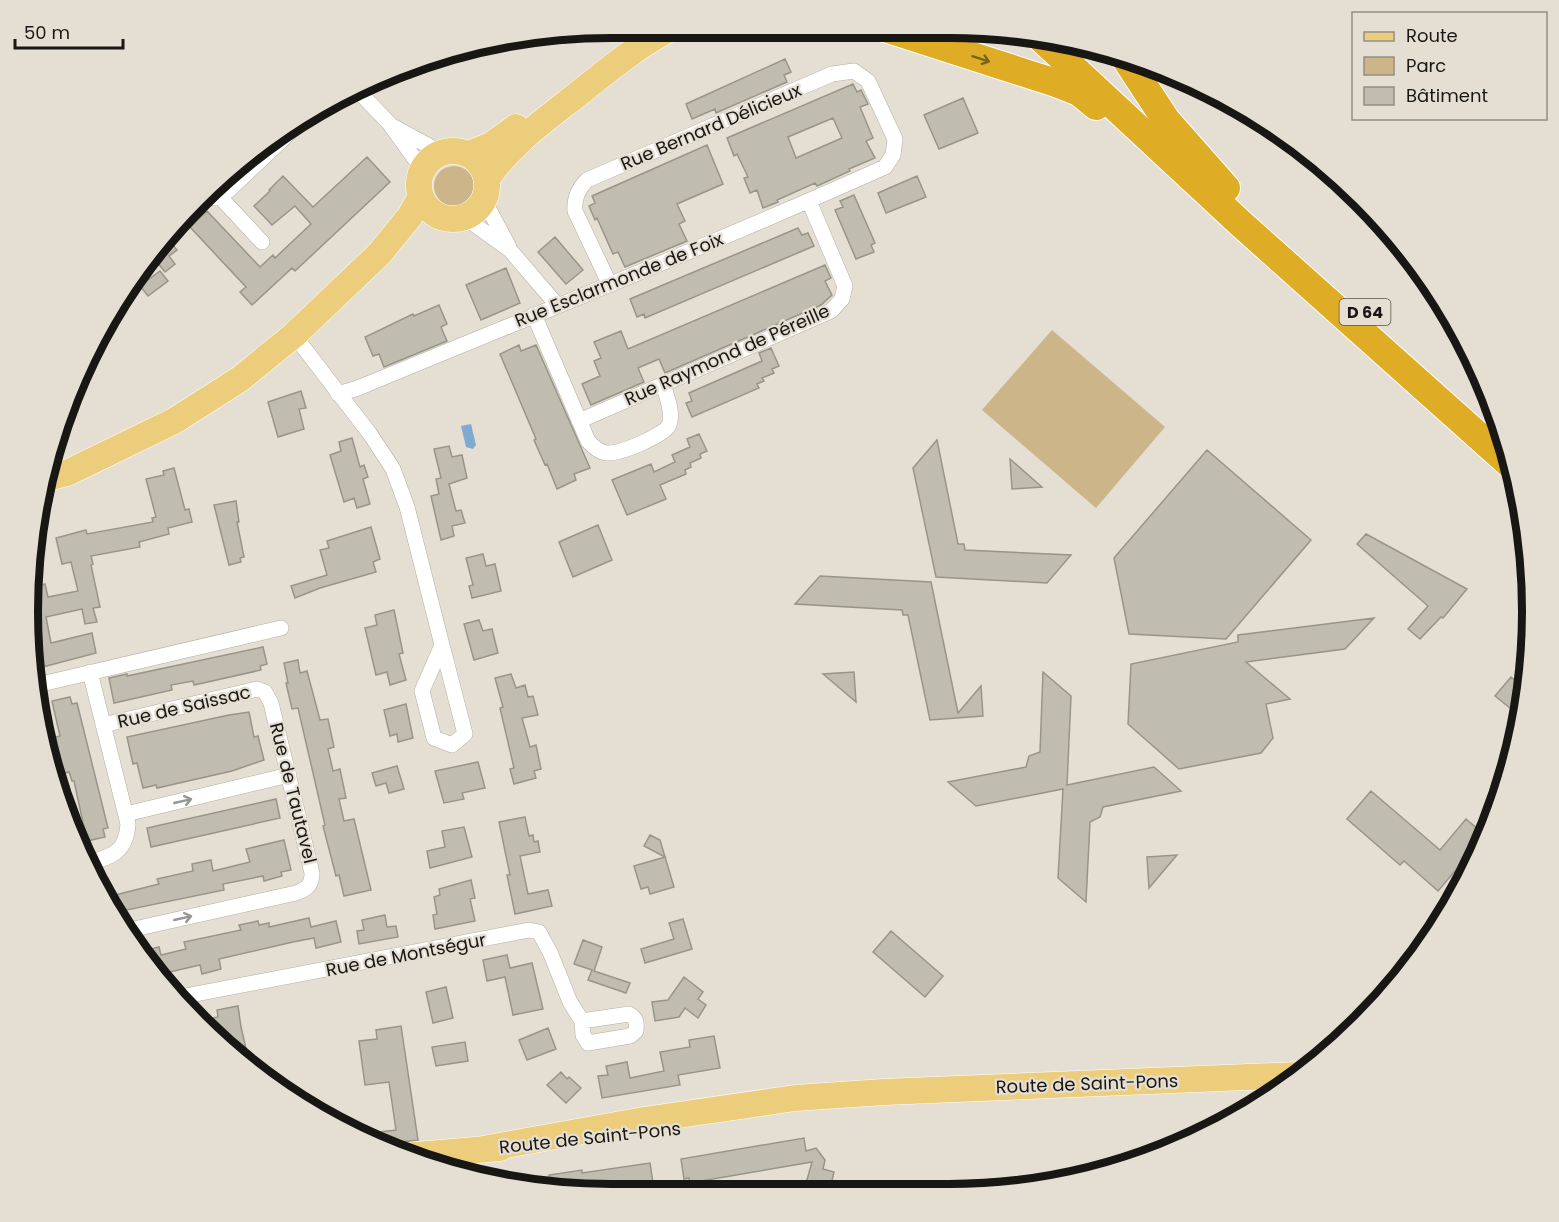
<svg xmlns="http://www.w3.org/2000/svg" width="1559" height="1222" font-family="Poppins,sans-serif">
<style>
.green{fill:#cbb589}
.water{fill:#81aad1}
.building{fill:#c1bcb0;stroke:#999489;stroke-width:1.5;fill-rule:evenodd}
.lines{fill:none;stroke-linecap:round;stroke-linejoin:round}
.street-casing{stroke:#b3aea3;stroke-width:16}
.primary-casing{stroke:#fff;stroke-width:27}
.highway-casing{stroke:#fff;stroke-width:30}
.street{stroke:#fff;stroke-width:15}
.primary{stroke:#eccd7c;stroke-width:26}
.highway{stroke:#dfac25;stroke-width:28}
.oneway{stroke:#7c621c}
.oneway2{stroke:#989795}
.labels{text-anchor:middle;stroke-width:4.5;stroke-linejoin:round;paint-order:stroke}
.shield{fill:#e5dfd3;stroke:#56534d;stroke-width:1.5}
.shield-label{font-size:16px;font-weight:bold;fill:#191713}
.street-label{font-size:18px;fill:#191713;stroke:#e5dfd3}
.rim{fill:none;stroke:#191713;stroke-width:8}
</style>
<rect width="100%" height="100%" fill="#e5dfd3"/>
<!-- green -->
<path class="green" d="M434 186a20 20 0 1 1 40 0a20 20 0 1 1-40 0Z
M1052 330 1165 427 1096 508 982 410Z"/>
<!-- water -->
<path class="water" d="M471 424 476 445 473 449 466 447 461 426Z"/>
<!-- building -->
<path class="building" d="M785 59 791 72 784 75 787 82 716 113 715 109 692 119 686 104Z
M853 84 857 92 861 90 868 104 860 107 873 138 866 141 875 158 849 169 850 171 817 186 815 183 777 200 778 202 763 208 757 190 750 193 744 178 748 177 737 154 734 156 727 138ZM833 118 842 138 796 158 788 137Z
M963 98 978 133 939 149 924 115Z
M707 145 723 184 677 204 685 221 679 224 687 241 625 267 618 252 613 254 597 218 595 220 589 206 595 203 592 196Z
M367 157 390 182 295 271 292 268 252 305 240 292 246 287 190 227 207 211 260 267 273 255 275 258 311 224 295 206 272 225 254 206 270 191 269 190 283 176 313 207Z
M917 176 926 197 886 213 878 193Z
M854 195 875 243 871 245 874 252 856 259 835 210 843 207 840 201Z
M798 228 802 235 808 233 814 246 645 318 644 314 637 317 630 299Z
M555 237 583 270 566 284 538 252Z
M167 238 177 250 169 256 175 264 165 272 153 257Z
M825 265 831 278 825 281 832 295 821 305 665 373 659 359 638 368 644 382 591 405 582 384 600 376 594 361 601 358 594 342 621 331 628 349Z
M506 268 520 303 481 320 466 285Z
M160 271 168 281 148 296 140 286Z
M439 305 447 324 441 327 447 341 384 367 379 354 373 356 365 337 413 314 414 316Z
M519 345 521 351 536 345 590 468 574 474 576 480 557 489 547 464 545 465 534 440 536 439 500 354Z
M771 348 779 366 772 369 774 373 762 378 764 381 757 384 759 388 692 417 686 403 692 401 689 393 762 361 759 353Z
M301 391 306 408 299 409 304 429 278 437 268 402Z
M699 434 707 451 700 454 701 458 690 463 691 467 685 470 686 474 660 485 666 499 627 515 612 480 651 464 654 472 675 462 672 455 690 447 687 439Z
M352 438 360 467 364 465 368 477 363 479 370 504 357 508 354 498 344 502 330 455 341 451 339 442Z
M937 440 958 544H964L965 550 1071 555 1047 583 936 577 913 468Z
M449 446 452 457 462 455 467 478 449 484 456 511 461 510 465 523 452 526 454 536 441 540 431 496 439 494 436 479 441 478 434 449Z
M1207 450 1311 540 1226 639 1129 634 1114 558Z
M1010 459 1042 487 1012 489Z
M174 468 185 510 189 509 192 522 168 528 169 534 139 542 140 547 91 556 93 564 91 565 100 607 93 608 97 622 85 624 82 609 46 617 51 643 92 633 96 653 35 669 27 611 32 572 35 571 38 586 45 584 48 597 78 591 71 562 62 564 56 538 86 530 87 534 153 522 152 518 156 517 146 479 164 475 163 471Z
M236 501 239 522H237L244 557 240 558 241 562 229 565 214 505Z
M598 525 612 560 573 577 559 542Z
M371 527 380 559 373 562 376 572 320 588 295 598 291 586 327 575 320 550 329 548 327 541Z
M1366 534 1467 589 1443 618 1441 617 1420 639 1408 629 1428 606 1357 544Z
M483 554 486 566 495 564 501 591 472 598 469 586 473 585 466 558Z
M820 576 931 582 958 713 981 686 983 716 930 720 908 615H903L902 610 795 604Z
M394 610 403 653 399 654 406 680 390 685 387 672 376 675 365 628 377 625 375 615Z
M1374 618 1345 649 1246 662 1290 699 1266 704 1273 738 1261 753 1179 769 1128 724 1131 664 1238 642V635Z
M479 620 483 631 492 629 498 653 474 660 464 624Z
M263 647 267 664 260 666 261 670 194 685 193 681 171 685 172 690 114 703 109 678 127 674V676Z
M298 660 300 673 307 671 320 720 328 719 334 747 328 749 333 771 340 769 346 798 339 799 344 821 354 819 371 890 344 896 339 875 336 876 323 826 325 825 298 708 292 709 286 683H288L284 663Z
M854 672 856 702 823 674Z
M1043 672 1071 696 1067 785 1154 767 1181 791 1103 807 1100 817 1090 822 1086 902 1058 878 1063 789 976 806 948 782 1026 767 1029 756 1040 752Z
M511 674 516 688 525 685 528 697 533 696 538 715 522 718 530 747 536 745 541 769 534 771 536 778 514 784 510 769 514 768 500 708 503 707 495 678Z
M1511 677 1524 688 1520 716 1495 696Z
M70 697 72 704 77 703 108 828 103 829 105 837 87 841 74 781H72L69 772 53 776 47 762 44 740 60 736 52 701Z
M406 704 413 738 398 742 397 734 390 736 384 710Z
M249 712 254 737 258 736 264 760 232 771 157 788 156 785 143 788 137 763 133 764 127 737 229 715Z
M478 762 485 788 462 793 464 799 444 803 435 771Z
M397 766 404 789 389 793 386 783 376 786 372 773Z
M1371 791 1440 850 1466 819 1485 835 1484 837 1438 891 1404 861 1400 865 1347 819Z
M276 799 280 818 151 847 147 828Z
M525 817 529 836 533 835 534 842 538 841 540 852 520 856 528 894 548 890 552 906 515 914 507 875H510L499 822Z
M464 827 472 857 430 868 427 851 445 847 442 831Z
M650 835 660 840 674 887 650 894 648 887 641 889 634 866 665 857 644 846Z
M284 840 291 870 281 872 282 876 264 881 263 876 223 884 224 890 112 913 103 898 159 884 157 879 193 871 192 864 211 860 213 871 250 862 246 849Z
M1177 855 1149 888 1147 857Z
M471 880 475 898 470 899 475 921 435 929 433 915 437 914 434 897 440 895 439 889Z
M385 915 387 927 396 926 398 937 359 944 357 931 364 930 362 920Z
M309 918 311 927 336 921 341 942 316 948 314 938 293 942 219 959 221 969 202 974 200 965 157 975 140 952 159 947 161 955 186 949 184 942 241 930 239 925 258 921 259 925 269 923V927Z
M683 919 692 949 645 963 641 949 674 939 669 923Z
M891 931 943 976 925 997 873 952Z
M583 940 602 947 594 971 630 983 626 993 588 980 592 970 574 964Z
M507 955 510 968 532 963 543 1009 513 1015 505 977 487 981 483 960Z
M684 977 703 992 698 999 706 1005 698 1018 685 1008 679 1017 655 1021 652 1002 668 1000Z
M446 987 453 1018 433 1023 426 992Z
M238 1006 241 1027 251 1070 216 1037 212 1018 218 1017 217 1010Z
M401 1026 418 1140 378 1145 373 1142 372 1133 396 1130 389 1082 365 1085 359 1041 377 1039 376 1030Z
M548 1028 556 1049 527 1060 519 1040Z
M714 1036 720 1068 678 1075 680 1085 602 1098 598 1076 608 1075 606 1066 627 1062 630 1078 664 1071 660 1052 690 1047 689 1040Z
M465 1042 468 1061 436 1066 432 1047Z
M561 1072 567 1079 569 1077 581 1088 566 1103 547 1085Z
M804 1138 806 1151 816 1148 825 1160 823 1169 834 1172 829 1194H803L812 1162 690 1183 689 1178 684 1179 681 1159Z
M650 1163 653 1183 590 1193 552 1189 549 1175 582 1170V1173Z"/>
<g class="lines">
<defs>
<path id="street" d="M357 90 389 123 423 170
M394 127 442 153
M219 196 262 242
M484 200 509 247
M195 202 219 196 229 190 319 105
M464 217 510 250 557 305
M534 315 588 441C594 447 599 452 607 453 619 454 664 436 669 425 674 413 666 395 663 384
M294 335 370 434 393 469 407 507 442 645 422 691 434 738 452 745 465 734 442 645
M338 394 358 388C534 315 711 245 885 167L893 155 895 139 868 81 854 71 832 74 587 180C578 189 574 198 575 211L610 285
M579 421 831 311 842 299 845 286 809 201
M37 685 281 628
M103 725 257 689 265 692 271 703 312 873C312 885 307 889 296 893L125 931
M126 814 289 775
M89 863C113 856 126 852 128 824L90 672
M175 998 529 930 539 932 550 952 570 1002 582 1021 583 1035 588 1043 630 1036 636 1031C637 1022 636 1018 629 1014L582 1021"/>
<path id="primary" d="M419 185a34 34 0 1 1 68 0a34 34 0 1 1-68 0Z
M469 154 491 145 516 127
M487 179C510 144 545 120 578 94 608 70 638 45 673 27
M44 479 67 473 174 421 240 379 294 335 380 253 410 216 421 196
M483 1149 644 1120 795 1098 884 1092 1299 1075
M404 1156 500 1148"/>
<path id="highway" d="M885 28 1056 83 1079 92 1096 106
M1042 39 1239 222 1511 465
M1124 56 1166 120 1226 188"/>
</defs>
<!-- street casing -->
<use href="#street" class="street-casing"/>
<!-- primary casing -->
<use href="#primary" class="primary-casing"/>
<!-- highway casing -->
<use href="#highway" class="highway-casing"/>
<!-- street -->
<use href="#street" class="street"/>
<!-- primary -->
<use href="#primary" class="primary"/>
<!-- highway -->
<use href="#highway" class="highway"/>
</g>
<!-- one-way arrows -->
<defs><path id="oneway-shaft" d="M-6 0H5M1.5-3L5.5 0L1.5 3" fill="none" stroke-width="1.6" stroke-linecap="round" stroke-linejoin="round" transform="scale(1.5)"/></defs>
<use class="oneway" href="#oneway-shaft" transform="translate(981 59) rotate(18)"/>
<g class="oneway2">
<use href="#oneway-shaft" transform="translate(183 801) rotate(-13)"/>
<use href="#oneway-shaft" transform="translate(183 918) rotate(-13)"/>
</g>
<g class="labels">
<!-- shield labels -->
<rect class="shield" x="1339.5" y="299" width="51" height="26" rx="4.5"/>
<g class="shield-label">
<text x="1365" y="318">D 64</text>
</g>
<!-- street labels -->
<g class="street-label">
<text transform="translate(711 127) rotate(-23)" y="6">Rue Bernard Délicieux</text>
<text transform="translate(619 280) rotate(-22)" y="6">Rue Esclarmonde de Foix</text>
<text transform="translate(727 355) rotate(-24)" y="6">Rue Raymond de Péreille</text>
<text transform="translate(184 707) rotate(-13)" y="6">Rue de Saissac</text>
<text transform="translate(293 793) rotate(76)" y="6">Rue de Tautavel</text>
<text transform="translate(406 955) rotate(-11)" y="6">Rue de Montségur</text>
<text transform="translate(1087 1084) rotate(-2)" y="6">Route de Saint-Pons</text>
<text transform="translate(590 1138) rotate(-6)" y="6">Route de Saint-Pons</text>
</g>
</g>
<!-- crop -->
<path d="M0 0H1559V1222H0ZM611 38H949A573 573 0 0 1 1522 611V611A573 573 0 0 1 949 1184H611A573 573 0 0 1 38 611V611A573 573 0 0 1 611 38Z" fill="#e5dfd3" fill-rule="evenodd"/>
<path class="rim" d="M611 38H949A573 573 0 0 1 1522 611V611A573 573 0 0 1 949 1184H611A573 573 0 0 1 38 611V611A573 573 0 0 1 611 38Z"/>
<!-- legend -->
<rect x="1352" y="12" width="195" height="108" fill="#e5dfd3" stroke="#938f86" stroke-width="1.5"/>
<rect x="1364" y="32" width="30" height="9" fill="#eccd7c" stroke="#938f86" stroke-width="1.5"/>
<text x="1406" y="42" font-size="18" fill="#191713">Route</text>
<rect x="1364" y="57" width="30" height="18" fill="#cbb589" stroke="#938f86" stroke-width="1.5"/>
<text x="1406" y="72" font-size="18" fill="#191713">Parc</text>
<rect x="1364" y="87" width="30" height="18" fill="#c1bcb0" stroke="#938f86" stroke-width="1.5"/>
<text x="1406" y="102" font-size="18" fill="#191713">Bâtiment</text>
<!-- scale -->
<path d="M15 39v9h108v-9" fill="none" stroke="#191713" stroke-width="3"/>
<text x="24" y="39" font-size="18" fill="#191713" stroke="#e5dfd3" stroke-width="4.5" paint-order="stroke">50 m</text>
</svg>
